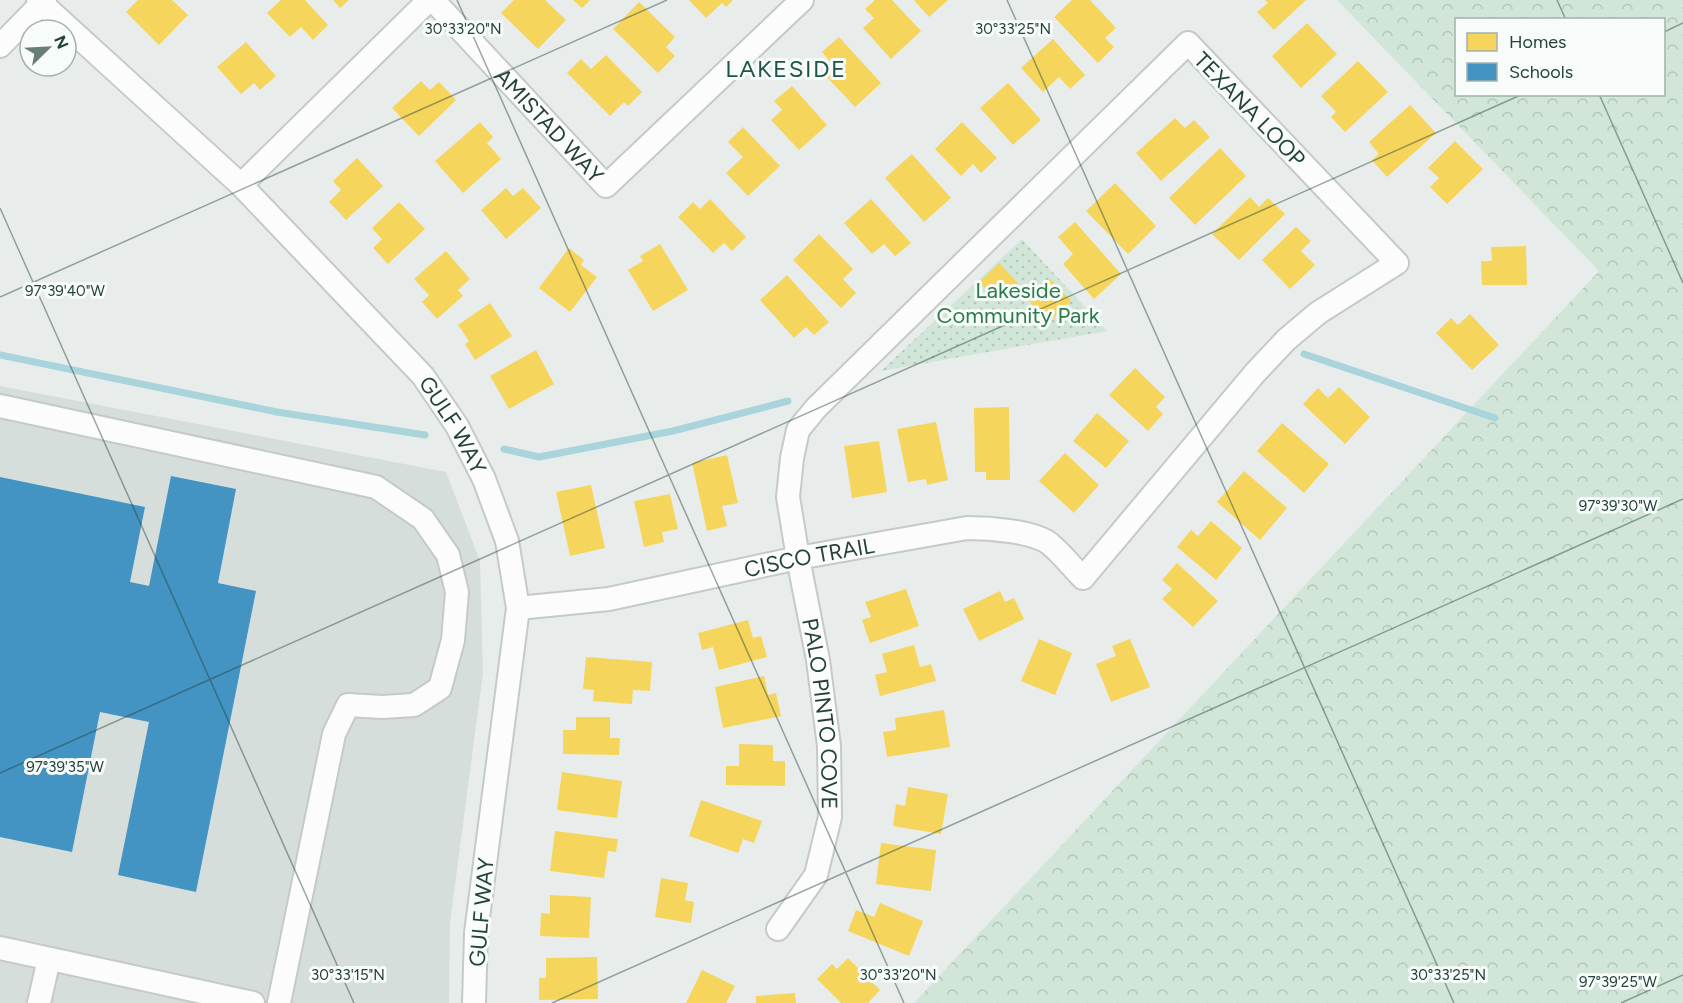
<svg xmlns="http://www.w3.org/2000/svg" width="1683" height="1003" font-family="Figtree,sans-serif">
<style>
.built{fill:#d6dedb}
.green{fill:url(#green-dots)}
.forest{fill:url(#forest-crowns);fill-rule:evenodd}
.homes{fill:#f6d55c}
.schools{fill:#4393c3}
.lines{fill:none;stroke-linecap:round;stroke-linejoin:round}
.stream{stroke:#a9d4db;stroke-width:7}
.minor-casing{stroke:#c5cac8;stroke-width:26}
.minor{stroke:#fcfcfc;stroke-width:22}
.ticks{fill:none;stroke:#24423a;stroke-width:1.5;stroke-opacity:0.45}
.labels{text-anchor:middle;stroke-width:6;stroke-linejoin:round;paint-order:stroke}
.street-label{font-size:22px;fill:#24423a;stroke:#f7fbf9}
.park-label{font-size:22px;fill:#2d7a4b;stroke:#f7fbf9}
.neighbourhood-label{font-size:24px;letter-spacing:1.5px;fill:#1f5548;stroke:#f7fbf9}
.ticks-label{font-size:15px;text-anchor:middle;fill:#24423a;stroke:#f7fbf9;stroke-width:6;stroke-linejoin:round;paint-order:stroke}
</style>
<defs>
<pattern id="green-dots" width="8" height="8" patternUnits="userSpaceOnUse" patternTransform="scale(1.5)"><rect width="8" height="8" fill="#d1e6d8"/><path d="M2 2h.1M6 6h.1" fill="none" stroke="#b3c6ba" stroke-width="1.8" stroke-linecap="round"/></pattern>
<pattern id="forest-crowns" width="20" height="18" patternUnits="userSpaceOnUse" patternTransform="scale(1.5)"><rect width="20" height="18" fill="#d1e6d8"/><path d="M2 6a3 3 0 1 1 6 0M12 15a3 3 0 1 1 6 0" fill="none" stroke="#b3c6ba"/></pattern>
</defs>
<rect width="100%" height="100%" fill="#e8edeb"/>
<!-- built -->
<path class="built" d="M0 386 446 472 480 561 483 673 450 923 449 1003H0Z"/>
<!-- green -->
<path class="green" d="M1022 239 1107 331 881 371Z"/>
<!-- forest -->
<path class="forest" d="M1337 0H1683V1003H914L1599 271ZM1456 20H1664V94H1456Z"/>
<!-- homes -->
<path class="homes" d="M138 0H172L188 15 159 45 126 12Z
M281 0H305L328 25 313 40 301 27 290 37 267 13Z
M333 0H349L340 8Z
M514 0H545L566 20 538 49 501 13Z
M573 0H590L582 8Z
M689 0H733L726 7 722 3 706 18Z
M875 0H892L921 31 891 59 863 28 874 18 865 9Z
M914 0H948L929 17Z
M1072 0H1090L1116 28 1105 38 1114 47 1098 63 1054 17Z
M1265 0H1306L1274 30 1257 12 1268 3Z
M639 2 675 37 666 47 675 56 658 73 613 29Z
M1307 23 1337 54 1301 88 1272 56Z
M839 37 881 83 855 107 824 74 834 66 822 52Z
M1053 39 1085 75 1070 89 1059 77 1043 92 1021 68Z
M246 42 276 76 260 90 254 83 241 94 217 67Z
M606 55 642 92 628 106 624 102 610 116 567 73 581 59 591 69Z
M1358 61 1388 92 1345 132 1331 117 1336 112 1321 96Z
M421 81 430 90 439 82 456 100 419 136 392 108Z
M1008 83 1041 120 1013 145 980 108Z
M792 86 827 125 799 150 771 120 782 110 774 101Z
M1410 105 1436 133 1387 177 1372 160 1379 154 1369 142Z
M1175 118 1185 128 1194 120 1210 137 1161 181 1136 153Z
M480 122 493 137 487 143 501 159 463 193 435 161Z
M962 122 997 158 981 173 973 164 961 176 935 149Z
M743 127 780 166 748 196 726 173 743 157 728 142Z
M1455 141 1483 169 1447 204 1430 187 1439 178 1428 168Z
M1220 148 1246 176 1195 225 1169 198Z
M912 154 951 198 924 222 885 178Z
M357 158 383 186 346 220 329 202 341 190 333 181Z
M1115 183 1156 226 1128 254 1086 211Z
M506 188 513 196 523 188 541 208 506 239 481 210Z
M1250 197 1259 207 1268 198 1285 214 1239 260 1212 234Z
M710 199 746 237 732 251 724 243 713 253 678 217 693 202 700 209Z
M871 199 911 243 895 256 884 244 872 254 844 223Z
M399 202 425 229 388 264 373 248 382 239 372 228Z
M1075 222 1121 274 1094 299 1063 264 1073 254 1058 237Z
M1296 227 1311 241 1301 251 1315 265 1290 289 1262 260Z
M819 234 853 269 843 279 856 293 841 308 793 260Z
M660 244 688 290 653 311 628 270 643 261 640 256Z
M1526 246 1527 285H1482L1481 261H1492L1491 247Z
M569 248 584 260 581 265 597 277 570 312 539 288Z
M446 251 470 279 458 290 463 296 437 319 422 302 429 295 414 279Z
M999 263 1018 283 998 302 979 282Z
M787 275 829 322 814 335 806 327 794 338 760 300Z
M1050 279 1071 301 1049 322 1028 300Z
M490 303 512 336 475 360 465 344 469 341 458 325Z
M1470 314 1499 345 1472 370 1436 333 1451 318 1458 325Z
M536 350 554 384 509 409 490 376Z
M1135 368 1165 397 1156 407 1163 414 1148 431 1109 395Z
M1339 387 1370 417 1345 444 1303 404 1318 388 1328 398Z
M1009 407 1010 480H986V472H975L974 408Z
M1097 413 1129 441 1106 468 1073 441Z
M936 422 948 480 927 485 926 479 908 482 897 429Z
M1282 423 1329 464 1304 493 1257 451Z
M879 441 887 492 852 498 844 446Z
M1065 453 1099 485 1074 513 1039 481Z
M727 455 738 503 722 506 727 526 707 531 692 463Z
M1244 471 1287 508 1260 540 1217 502Z
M591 485 605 548 570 556 556 492Z
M670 494 678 529 662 532 664 542 644 547 634 501Z
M1211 521 1242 548 1216 580 1177 547 1191 530 1198 536Z
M1177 563 1218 601 1193 627 1162 599 1172 589 1162 580Z
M906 589 919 626 870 643 862 620 871 617 865 602Z
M1000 591 1005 602 1014 598 1024 619 979 641 963 609Z
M748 620 753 638 761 636 767 657 719 670 713 647 702 650 698 633Z
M1039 639 1072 653 1055 695 1021 681Z
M1130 639 1150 687 1111 702 1096 664 1116 656 1112 646Z
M914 645 920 667 931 664 936 681 880 696 875 675 887 672 882 654Z
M586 657 652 662 650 691 633 690 632 704 593 701 594 690 583 689Z
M764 676 768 695 776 693 781 716 723 728 715 687Z
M944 710 950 747 887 757 883 732 896 730 895 718Z
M576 717H610V738H620L619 755 563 754V730H576Z
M739 744 773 745V761H785V786L726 785V766H739Z
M562 772 622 781 617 818 557 810Z
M908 787 948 794 941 834 893 826 896 804 905 806Z
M701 800 762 821 754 843 743 839 738 853 689 836Z
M555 831 618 839 616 852 608 851 604 878 550 871Z
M881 843 936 850 931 891 876 884Z
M661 878 688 883 685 900 694 902 691 923 655 917Z
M550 895 591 897 589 938 540 936 541 913 550 914Z
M880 903 923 921 909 956 848 931 856 910 874 917Z
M597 957 598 999 539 1000V978H546V958Z
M848 958 880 990 868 1003H841L817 979 832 964 837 969Z
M702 970 735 986 726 1003H686Z
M795 993 796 1003H756V996Z"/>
<!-- schools -->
<path class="schools" d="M171 476 236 489 218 583 256 591 196 892 118 875 149 722 100 712 72 852 0 837V477L145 507 130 582 149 586Z"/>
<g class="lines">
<!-- stream -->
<path class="stream" d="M1304 354 1495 418
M0 355 277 412 425 435
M504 449 539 457 673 431 788 401"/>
<defs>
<g id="minor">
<path id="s1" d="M38 0 241 185 423 376 457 426 484 479 507 541 518 608 476 933 474 1003"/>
<path id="s2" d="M433 0 606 186 802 0"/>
<path d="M0 46 45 0"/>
<path d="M241 185 429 0"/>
<path d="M0 406 376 487 423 519 448 555 457 592 453 640 440 688 414 705 382 707 348 705 334 734 279 1003"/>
<path id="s3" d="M518 608 609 599 798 558 967 528C988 528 1034 531 1050 544 1062 554 1072 567 1083 578L1255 373 1286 340 1318 313 1397 263 1188 43 816 408 798 430 792 458 788 497 798 558 818 660 829 746 830 817 816 875 778 929"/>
<path d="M0 948 253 1003"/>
<path d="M39 1003 49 959"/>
</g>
</defs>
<!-- minor casing -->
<use href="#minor" class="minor-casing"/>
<!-- minor -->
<use href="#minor" class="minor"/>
</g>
<!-- ticks -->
<path class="ticks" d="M457 0 904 1003M1007 0 1454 1003M1557 0 1566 20M1664 32 1683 23M1599 94 1683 283M0 208 354 1003M0 297 667 0M0 773 1523 94M552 1003 1683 499M1621 1003 1683 975"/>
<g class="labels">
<!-- street labels -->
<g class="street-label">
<text transform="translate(1250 109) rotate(46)" y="8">TEXANA LOOP</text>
<text dy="8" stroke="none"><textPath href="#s2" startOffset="171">AMISTAD WAY</textPath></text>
<text dy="8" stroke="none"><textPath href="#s1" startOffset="596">GULF WAY</textPath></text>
<text dy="8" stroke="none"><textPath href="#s3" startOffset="296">CISCO TRAIL</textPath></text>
<text dy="8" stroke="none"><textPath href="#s3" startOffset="2178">PALO PINTO COVE</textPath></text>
<text transform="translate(481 912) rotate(-85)" y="8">GULF WAY</text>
</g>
<!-- park labels -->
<g class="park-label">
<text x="1018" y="298">Lakeside<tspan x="1018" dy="25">Community Park</tspan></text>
</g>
<!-- neighbourhood labels -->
<g class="neighbourhood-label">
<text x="786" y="77">LAKESIDE</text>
</g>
</g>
<g class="ticks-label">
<text x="463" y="34">30°33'20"N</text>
<text x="1013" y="34">30°33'25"N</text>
<text x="65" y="296">97°39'40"W</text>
<text x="1618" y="511">97°39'30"W</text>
<text x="65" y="772">97°39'35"W</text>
<text x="348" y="980">30°33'15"N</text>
<text x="898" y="980">30°33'20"N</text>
<text x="1448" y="980">30°33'25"N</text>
<text x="1618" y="987">97°39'25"W</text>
</g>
<!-- legend -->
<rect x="1455" y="18" width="210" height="78" fill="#f7fbf9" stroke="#a3b1ad" stroke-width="1.5"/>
<rect x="1467" y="33" width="30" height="18" fill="#f6d55c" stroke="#a3b1ad" stroke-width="1.5"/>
<text x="1509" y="48" font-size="18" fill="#24423a">Homes</text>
<rect x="1467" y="63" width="30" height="18" fill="#4393c3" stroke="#a3b1ad" stroke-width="1.5"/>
<text x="1509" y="78" font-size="18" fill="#24423a">Schools</text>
<!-- north arrow -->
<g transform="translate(48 48) rotate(66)"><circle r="28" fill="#f7fbf9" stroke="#a3b1ad" stroke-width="1.5"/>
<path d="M0-4.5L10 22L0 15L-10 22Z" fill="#697e78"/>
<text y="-9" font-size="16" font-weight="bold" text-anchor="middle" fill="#24423a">N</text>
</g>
</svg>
